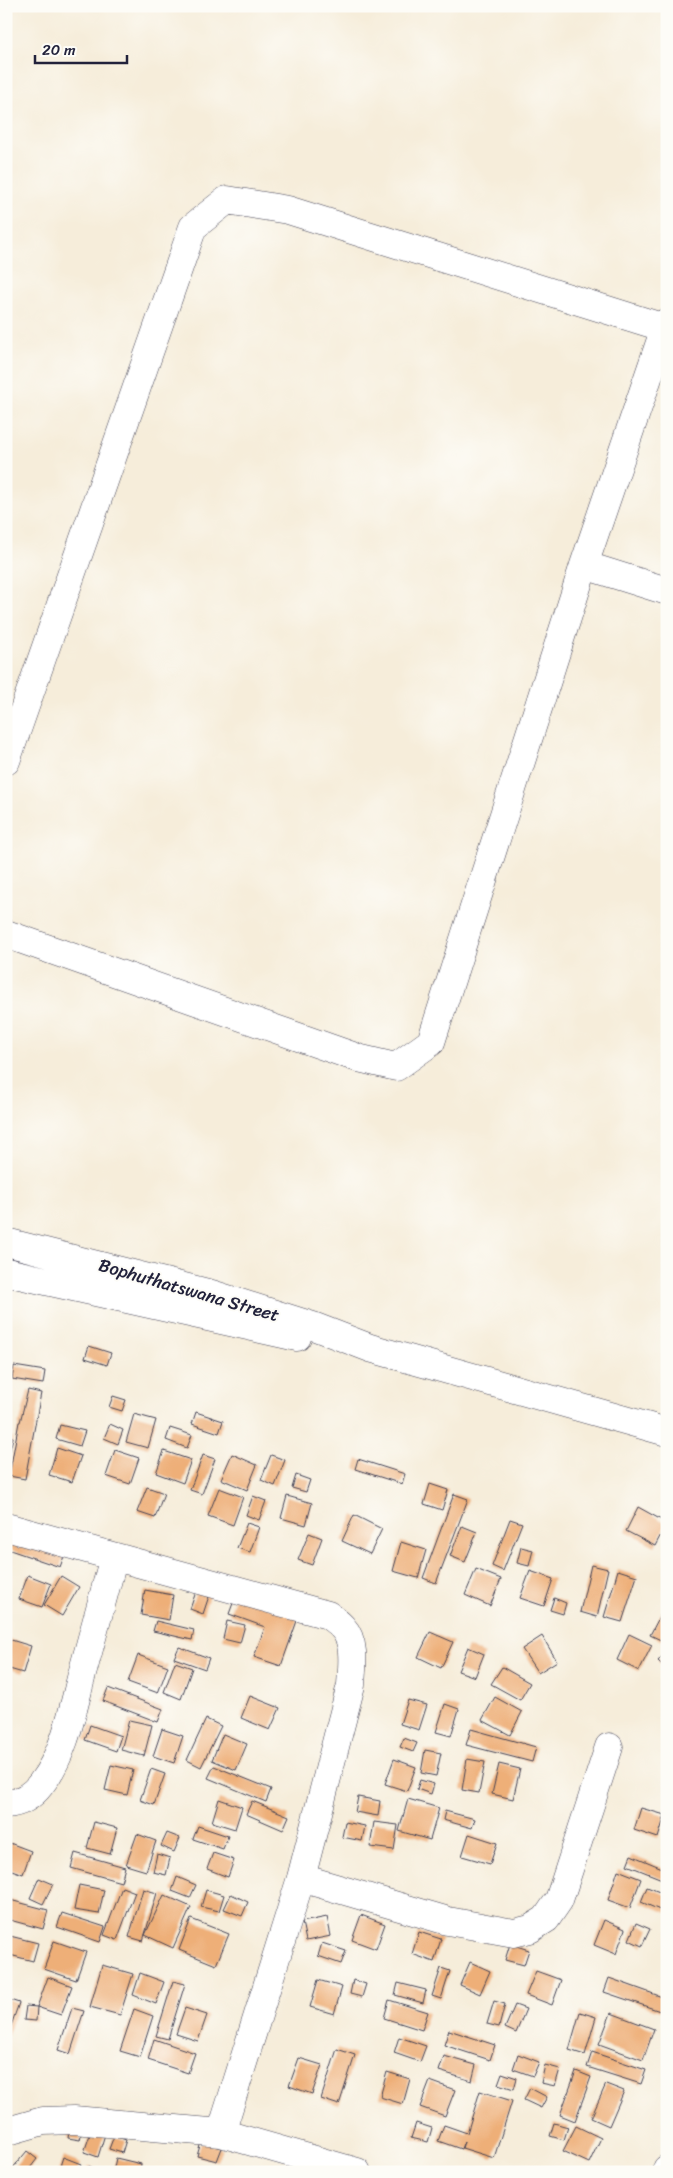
<svg xmlns="http://www.w3.org/2000/svg" width="673" height="2178" font-family="Sriracha,sans-serif">
<style>
.building{fill:#eeaf78}
.lines{fill:none;stroke-linecap:round;stroke-linejoin:round}
.minor-casing{stroke:#424053;stroke-width:29}
.tertiary-casing{stroke:#424053;stroke-width:29}
.minor{stroke:#fff;stroke-width:28}
.tertiary{stroke:#fff;stroke-width:28}
.labels{text-anchor:middle;stroke-width:4;stroke-linejoin:round;paint-order:stroke}
.street-label{font-size:18px;fill:#22223b;stroke:#fdfcf7}
</style>
<rect width="100%" height="100%" fill="#fdfcf7"/>
<filter id="ink" filterUnits="userSpaceOnUse"><feTurbulence type="fractalNoise" baseFrequency=".02" numOctaves="2"/><feDisplacementMap in="SourceGraphic" scale="10" xChannelSelector="R" yChannelSelector="G"/><feConvolveMatrix kernelMatrix="1 2 1 2 8 2 1 2 1" color-interpolation-filters="sRGB"/></filter>
<filter id="wash" filterUnits="userSpaceOnUse"><feTurbulence type="fractalNoise" baseFrequency=".0096" numOctaves="4" result="noise"/><feDisplacementMap in="SourceGraphic" scale="20" xChannelSelector="R" yChannelSelector="G"/><feGaussianBlur stdDeviation="1.12" result="paint"/><feColorMatrix in="noise" values="0 0 0 0 0 0 0 0 0 0 0 0 0 0 0 0 0 1.4 0 .05"/><feComposite in="paint" operator="in"/></filter>
<g filter="url(#wash)">
<rect width="100%" height="100%" fill="#f6edda"/>
<g id="blocks">
<!-- building -->
<path class="building" d="M89 1346 111 1353 107 1365 85 1358Z
M14 1366 45 1371 43 1384 12 1379Z
M28 1390 41 1393 25 1479 9 1476 19 1422H20Z
M113 1396 126 1400 122 1411 109 1407Z
M196 1412 223 1421 219 1433 192 1424Z
M134 1414 156 1420 148 1448 126 1442Z
M110 1424 123 1430 118 1444 104 1438Z
M60 1425 85 1431 80 1446 56 1439Z
M170 1428 192 1435 187 1448 166 1440Z
M6 1435 13 1437 7 1463H6Z
M57 1448 81 1456 72 1482 49 1475Z
M115 1450 139 1458 130 1484 106 1476Z
M164 1451 191 1460 183 1483 156 1473Z
M232 1454 257 1465 247 1490 221 1479Z
M203 1455 215 1459 202 1494 190 1490Z
M271 1455 285 1460 275 1486 261 1480Z
M358 1459 405 1474 402 1484 355 1469Z
M296 1475 310 1480 306 1492 292 1488Z
M430 1484 448 1490 442 1510 424 1504Z
M147 1487 164 1493 155 1518 137 1512Z
M219 1488 243 1497 233 1525 208 1516Z
M454 1494 468 1499 436 1583 423 1578Z
M253 1496 266 1501 259 1520 246 1515Z
M287 1496 312 1503 306 1525 281 1518Z
M638 1507 667 1523 655 1546 626 1531Z
M354 1515 382 1529 370 1554 342 1541Z
M510 1519 522 1523 503 1571 492 1566Z
M247 1523 259 1527 250 1552 237 1548Z
M462 1526 477 1532 465 1562 450 1556Z
M12 1532 66 1551 60 1567 7 1549Z
M309 1533 322 1538 312 1565 298 1560Z
M401 1542 426 1550 418 1578 393 1571Z
M521 1547 533 1550 529 1566 517 1563Z
M591 1565 608 1569 597 1617 580 1612Z
M476 1569 501 1579 490 1606 465 1595Z
M618 1570 637 1576 622 1622 604 1617Z
M530 1571 553 1579 544 1606 520 1598Z
M28 1575 51 1584 42 1607 19 1599Z
M61 1576 79 1587 62 1616 44 1605Z
M199 1583 212 1587 203 1614 190 1609Z
M145 1590 173 1595 169 1620 141 1615Z
M236 1595 298 1618 281 1666 254 1657 265 1627 229 1614Z
M554 1598 566 1603 563 1614 550 1610Z
M662 1612 667 1614V1633L663 1641 650 1635Z
M156 1621 194 1630 192 1640 153 1631Z
M227 1621 245 1625 240 1643 223 1639Z
M430 1632 453 1642 441 1668 418 1657Z
M629 1634 652 1645 639 1671 617 1660Z
M542 1636 557 1661 538 1673 522 1649Z
M8 1639 31 1646 23 1673 6 1668Z
M179 1647 209 1658 205 1669 174 1658Z
M468 1647 484 1654 475 1677 458 1671Z
M667 1651V1669L658 1661Z
M138 1655 168 1666 158 1693 128 1682Z
M175 1662 192 1668 181 1699 164 1692Z
M502 1667 530 1683 520 1700 491 1684Z
M108 1688 163 1709 158 1722 103 1701Z
M250 1696 280 1708 270 1730 241 1718Z
M495 1697 522 1712 510 1735 482 1720Z
M408 1700 427 1705 419 1730 400 1724Z
M445 1704 459 1709 451 1736 436 1732Z
M206 1719 221 1726 201 1767 187 1760Z
M129 1720 152 1725 144 1756 121 1750Z
M90 1725 121 1736 116 1751 85 1740Z
M162 1729 183 1736 174 1763 153 1756Z
M471 1729 536 1747 532 1762 466 1745Z
M223 1734 247 1744 236 1770 212 1760Z
M404 1738 417 1743 413 1752 400 1747Z
M425 1750 441 1753 436 1776 421 1773Z
M394 1759 416 1767 407 1791 385 1784Z
M467 1759 485 1762 479 1793 462 1790Z
M499 1764 520 1769 513 1799 492 1794Z
M111 1765 133 1770 127 1795 105 1790Z
M214 1766 271 1789 266 1802 208 1778Z
M151 1769 165 1774 154 1805 140 1800Z
M420 1780 434 1784 431 1794 417 1789Z
M358 1797 380 1801 378 1816 355 1812Z
M219 1799 242 1807 235 1829 212 1822Z
M408 1799 439 1808 430 1840 399 1831Z
M252 1801 289 1816 283 1830 246 1814Z
M641 1808 665 1815 658 1838 634 1830Z
M445 1811 475 1819 472 1828 443 1820Z
M94 1822 117 1828 110 1854 87 1848Z
M345 1822 365 1826 362 1841 342 1837Z
M374 1822 398 1825 394 1850 370 1847Z
M198 1826 228 1836 223 1849 193 1839Z
M167 1833 180 1838 174 1852 161 1846Z
M137 1834 156 1841 146 1871 126 1865Z
M469 1834 497 1843 490 1864 462 1856Z
M7 1842 31 1851 23 1874 6 1868Z
M75 1853 125 1867 121 1882 71 1868Z
M213 1853 234 1860 228 1877 207 1869Z
M157 1854 170 1858 166 1875 153 1872Z
M631 1855 667 1870V1881L627 1865Z
M618 1870 641 1879 630 1908 608 1900Z
M177 1877 196 1885 190 1898 172 1891Z
M39 1878 53 1884 43 1904 30 1898Z
M79 1885 104 1890 99 1914 74 1910Z
M122 1887 135 1892 117 1940 104 1935Z
M647 1887 667 1895V1913L641 1902Z
M143 1889 157 1893 143 1941 129 1937Z
M206 1890 224 1895 219 1911 201 1907Z
M231 1894 248 1902 242 1916 224 1909Z
M164 1895 191 1907 173 1948 145 1935Z
M6 1899 48 1910 43 1929 6 1919Z
M62 1913 105 1927 100 1942 57 1927Z
M361 1915 385 1924 376 1949 352 1940Z
M327 1917 331 1936 306 1941 302 1922Z
M191 1919 229 1934 216 1965 179 1950Z
M604 1920 625 1929 616 1954 594 1945Z
M636 1923 650 1929 642 1946 629 1940Z
M419 1932 441 1939 434 1962 412 1954Z
M6 1935 38 1943 33 1961 6 1954Z
M54 1941 86 1952 76 1980 44 1969Z
M322 1943 346 1951 341 1964 318 1956Z
M510 1944 529 1950 524 1965 505 1960Z
M470 1962 490 1971 480 1994 460 1985Z
M102 1965 133 1974 120 2015 90 2007Z
M6 1966H11L8 1993H6Z
M441 1968 450 1971 441 1999 432 1996Z
M536 1971 561 1980 552 2005 526 1995Z
M140 1973 164 1982 156 2004 133 1995Z
M48 1977 72 1986 61 2015 37 2007Z
M609 1978 665 1998 660 2011 604 1992Z
M318 1980 342 1987 334 2014 310 2007Z
M353 1980 366 1984 362 1997 350 1994Z
M173 1981 185 1984 168 2039 156 2036Z
M398 1983 426 1990 423 2003 395 1995Z
M7 1999 19 2003 7 2037 6 2001Z
M389 2000 428 2012 422 2030 384 2018Z
M494 2001 505 2004 499 2027 487 2024Z
M515 2005 526 2009 516 2033 505 2028Z
M26 2006 37 2007 36 2021 24 2020Z
M72 2008 84 2011 70 2054 58 2050Z
M185 2008 207 2015 198 2041 176 2034Z
M134 2009 153 2016 140 2057 120 2051Z
M580 2012 596 2017 585 2055 569 2050Z
M611 2013 654 2029 643 2060 599 2044Z
M449 2030 495 2045 490 2060 444 2045Z
M399 2037 426 2046 420 2062 394 2053Z
M154 2039 195 2053 188 2073 148 2060Z
M337 2049 355 2055 339 2105 321 2099Z
M592 2052 646 2070 641 2084 587 2067Z
M518 2054 539 2062 533 2076 513 2069Z
M444 2056 476 2065 472 2081 439 2071Z
M299 2058 322 2065 312 2094 289 2086Z
M545 2065 560 2069 555 2086 541 2083Z
M576 2071 591 2077 575 2121 560 2115Z
M387 2072 410 2079 403 2104 380 2097Z
M502 2073 517 2078 514 2089 498 2084Z
M430 2081 455 2090 445 2116 420 2107Z
M606 2084 624 2091 609 2126 591 2118Z
M530 2088 547 2097 541 2108 524 2100Z
M480 2091 512 2101 494 2158 462 2148 464 2141 461 2149 438 2141 444 2125 467 2133Z
M416 2123 432 2128 428 2142 411 2138Z
M554 2123 568 2127 564 2140 550 2136Z
M70 2126 82 2129 80 2140 68 2138Z
M93 2126 106 2131 98 2157 84 2152Z
M576 2126 601 2138 589 2163 563 2151Z
M114 2136 126 2140 122 2153 109 2149Z
M201 2142 222 2148 217 2161 197 2156Z
M27 2151 37 2159 27 2172H16L12 2169Z
M63 2157 81 2164 78 2172H58Z
M116 2158 141 2164 140 2172H113Z
M89 2166 103 2172H86Z
M294 2166 319 2172H293Z"/>
</g>
</g>
<g filter="url(#ink)">
<use href="#blocks" fill-opacity="0" stroke="#424053" stroke-width="1"/>
<g class="lines">
<defs>
<path id="minor" d="M584 565 667 591
M6 761 193 227 227 200 288 210 665 328
M6 934 358 1058 396 1067 431 1042 584 565 667 322
M6 1527 328 1615C333 1619 339 1623 343 1628 356 1642 352 1668 351 1685L301 1878 221 2133
M6 1804C21 1803 32 1796 41 1784 64 1755 72 1713 81 1678 92 1638 103 1597 114 1557
M301 1878 448 1921 514 1933 530 1929 546 1919 559 1900 609 1747
M8 2131 43 2121 74 2120 221 2133 357 2172
M666 2172 667 2169"/>
<path id="tertiary" d="M6 1242 212 1294 313 1326 370 1348 667 1432
M6 1272 297 1337"/>
</defs>
<!-- minor casing -->
<use href="#minor" class="minor-casing"/>
<!-- tertiary casing -->
<use href="#tertiary" class="tertiary-casing"/>
<!-- minor -->
<use href="#minor" class="minor"/>
<!-- tertiary -->
<use href="#tertiary" class="tertiary"/>
</g>
</g>
<g class="labels">
<!-- street labels -->
<g class="street-label">
<text transform="translate(189 1290) rotate(16)" y="6">Bophuthatswana Street</text>
</g>
</g>
<!-- margin -->
<rect width="673" height="2178" fill="none" stroke="#fdfcf7" stroke-width="25"/>
<!-- scale -->
<path d="M35 55v8h92v-8" fill="none" stroke="#22223b" stroke-width="2.5"/>
<text x="42" y="55" font-size="15" fill="#22223b" stroke="#fdfcf7" stroke-width="4" paint-order="stroke">20 m</text>
</svg>
